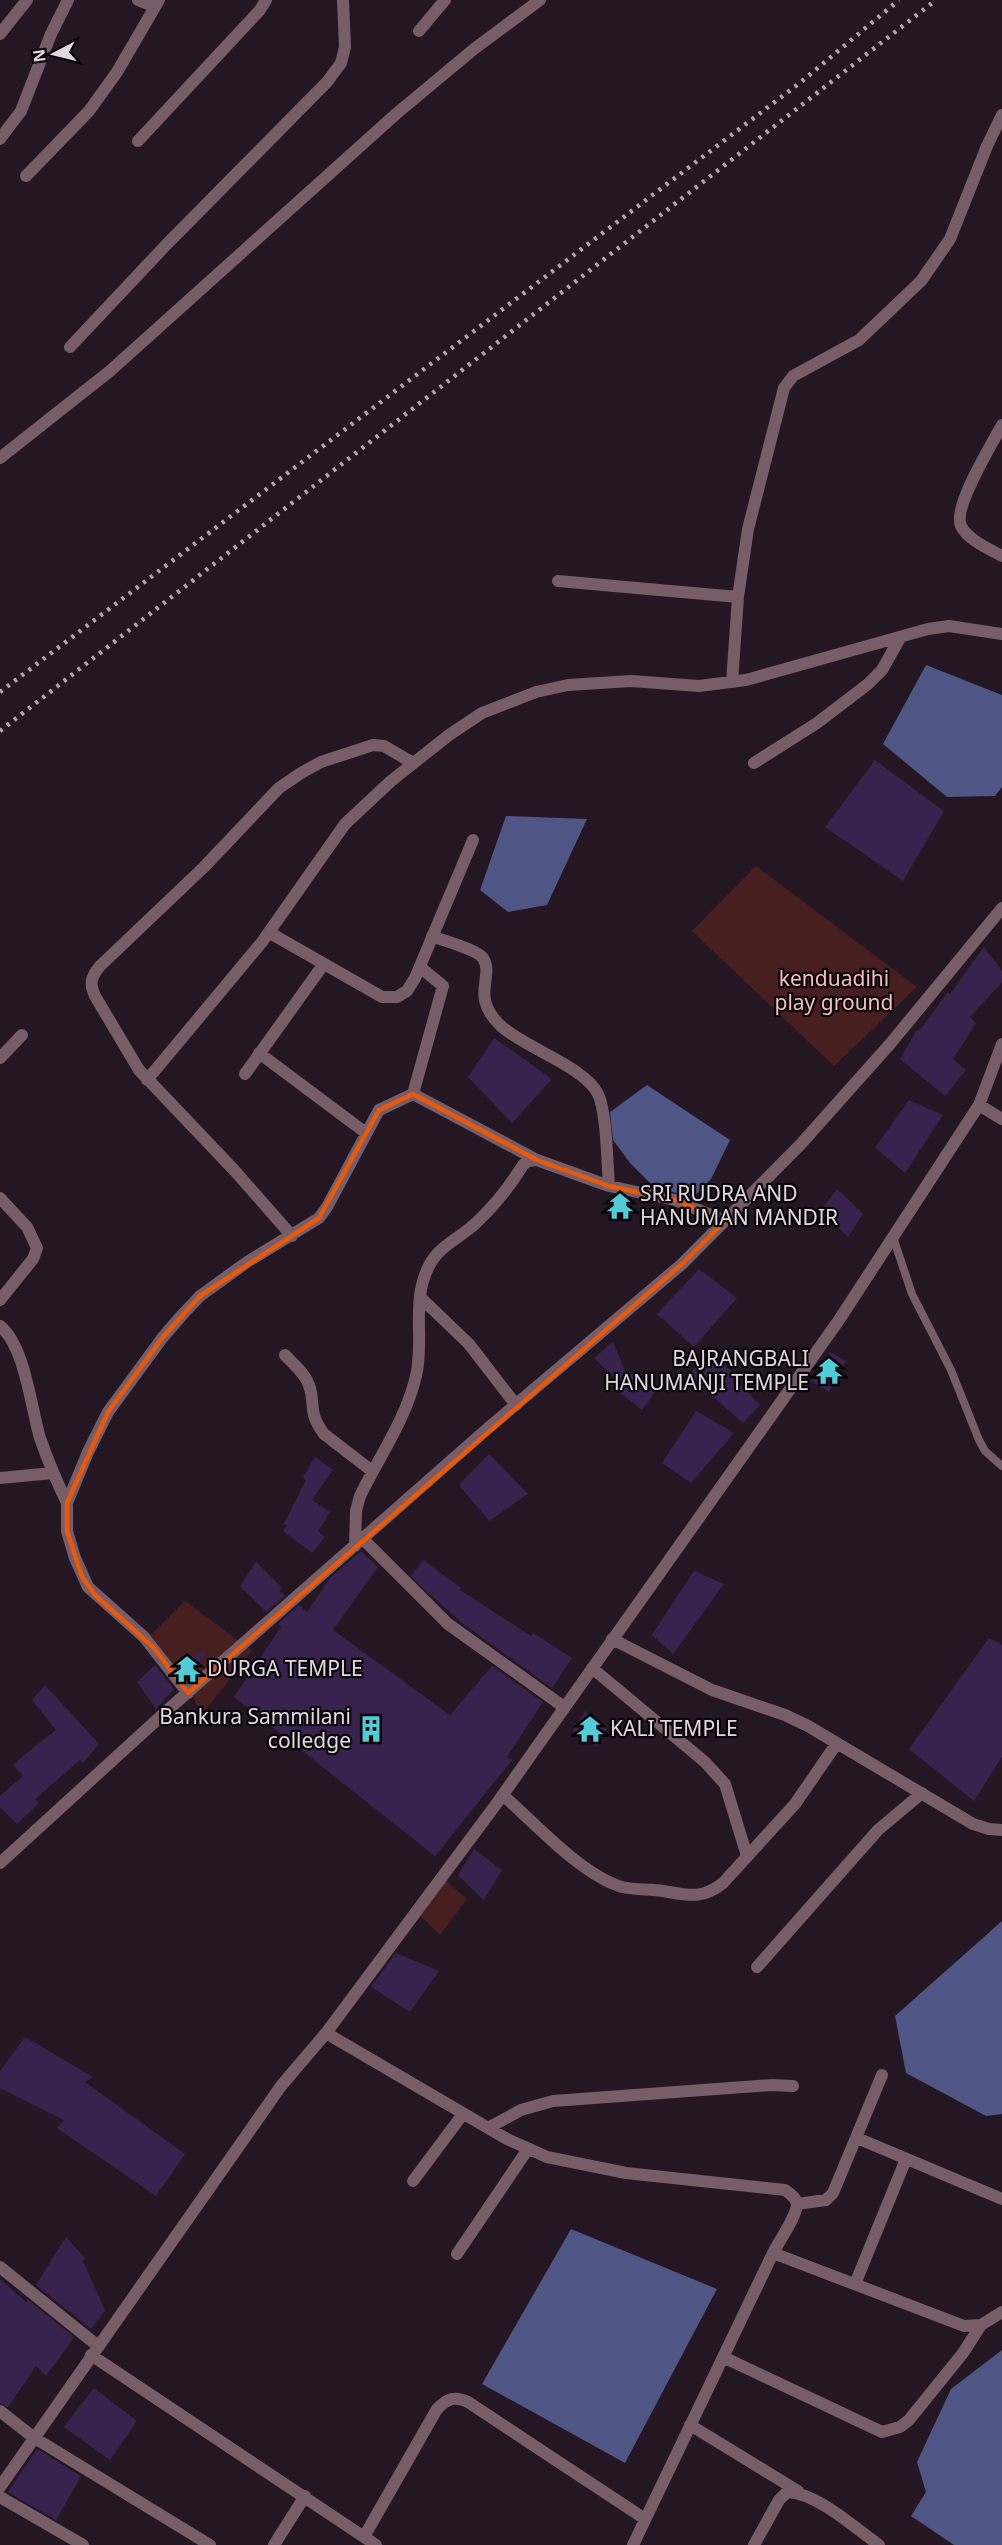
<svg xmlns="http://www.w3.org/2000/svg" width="1002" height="2545" font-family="'Noto Sans',sans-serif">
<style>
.green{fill:#481f21}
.water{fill:#4f5584}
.building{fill:#37234e}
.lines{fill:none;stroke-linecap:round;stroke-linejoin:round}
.lane{stroke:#765d67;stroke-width:8}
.street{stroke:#765d67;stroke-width:12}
.rail{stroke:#b1a6b0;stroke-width:4.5;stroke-dasharray:3 6;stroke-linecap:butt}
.marked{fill:none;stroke:#e8590c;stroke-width:4.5;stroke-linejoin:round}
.labels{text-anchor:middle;stroke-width:4.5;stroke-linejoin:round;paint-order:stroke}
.park-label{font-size:21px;fill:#f6bebe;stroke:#0a0509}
.poi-label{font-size:21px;fill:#e1d7e0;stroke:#0a0509;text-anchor:start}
</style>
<rect width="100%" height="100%" fill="#241723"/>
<!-- green -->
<path class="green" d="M756 866 917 987 834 1066 692 931Z
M185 1601 252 1651 201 1716 188 1685 151 1635Z
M445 1880 467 1899 440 1935 420 1916Z"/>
<!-- water -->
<path class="water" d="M926 665 1002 695V787L995 796 947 797 883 744Z
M506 816 587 819 547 905 508 912 480 890Z
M647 1085 730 1140 711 1179 693 1198 653 1186 630 1163 613 1140 610 1112Z
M1002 1921V2114L986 2116 906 2073 895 2016Z
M571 2229 717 2289 625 2463 482 2384Z
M1002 2350V2545H954L911 2516 926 2492 917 2462 951 2389Z"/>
<!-- building -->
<path class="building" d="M875 760 944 811 903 881 825 827Z
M984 947 1002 971V982L970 1017 976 1023 953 1059 966 1070 945 1096 900 1059 917 1030 919 1031 948 992 950 994Z
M494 1038 552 1079 512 1123 468 1077Z
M909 1100 943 1115 905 1173 875 1148Z
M837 1189 863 1214 848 1237 820 1211Z
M699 1269 737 1298 694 1347 657 1314Z
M613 1342 625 1371 657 1389 642 1410 620 1393 624 1387 594 1358Z
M710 1352 739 1378 736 1380 760 1405 743 1423 688 1375Z
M830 1352 846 1361 829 1392 811 1381Z
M696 1411 734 1433 691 1483 662 1463Z
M489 1454 528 1494 489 1521 459 1485Z
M315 1457 333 1470 312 1500 330 1512 318 1531 325 1537 312 1553 283 1531 287 1525 284 1524 306 1480 303 1477Z
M361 1551 378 1567 333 1630 450 1715 492 1666 543 1702 507 1757 512 1760 435 1856 234 1697 281 1627 278 1624 299 1605 307 1612 330 1578Z
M423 1560 461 1588 460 1590 531 1636 533 1633 572 1658 552 1688 462 1623 423 1588 411 1576Z
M256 1562 281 1587 279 1591 285 1596 266 1612 240 1586Z
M694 1571 724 1584 673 1654 652 1635Z
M989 1638 1002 1645V1757L974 1801 909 1749Z
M203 1651 206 1655 186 1677 178 1667Z
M155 1665 174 1689 156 1709 137 1682Z
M45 1685 99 1744 83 1763 80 1760 35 1799 39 1803 17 1824 0 1807V1796L23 1776 13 1764 56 1730 32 1700Z
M585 1711 608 1726 597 1747 572 1732Z
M474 1849 502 1870 484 1900 458 1875Z
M396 1953 439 1971 410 2012 371 1987Z
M25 2037 93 2077 85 2082 185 2154 156 2196 57 2128 64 2120 0 2088V2071Z
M66 2237 85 2258 83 2261 105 2310 91 2329 36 2285Z
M0 2279 26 2302 27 2299 74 2337 46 2376 36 2366 8 2407 0 2403Z
M94 2388 137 2421 110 2460 64 2427Z
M37 2449 81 2476 56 2520 8 2492Z"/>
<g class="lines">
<!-- lane -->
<path class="lane" d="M893 1237 912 1294 951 1370 979 1440 985 1451 1002 1466"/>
<!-- street -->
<path class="street" d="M138 0 155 7
M419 31 445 0
M0 34 27 0
M0 139 21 111 51 34 68 0
M138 141 260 10 266 0
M26 176 89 111 117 72 159 0
M70 347 166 245 327 82 341 63 345 47 343 0
M1002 425C992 444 952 508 961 526 968 540 989 549 1002 556
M0 458 110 371 396 114 474 49 540 0
M558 581 738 597
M732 682 738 597 748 529 784 388 793 376 859 340 921 281 950 239 987 146 1002 115
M754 763 817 723 868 684 882 670 900 638
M270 933 382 997H397L407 991 415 978 473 840
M432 936C444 941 476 949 483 958 495 977 469 996 501 1026 525 1048 585 1067 598 1094 607 1113 607 1163 609 1186
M259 1053 366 1133
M0 1058 22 1035
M245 1074 323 965
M147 1080 262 942 345 824 391 781 449 735 482 713 536 692 568 685 631 681 699 686 746 680 928 629 949 626 1002 634
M413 1094 537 1160
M979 1105 1002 1119
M0 1198 27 1227 37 1248 33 1259 0 1300
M292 1236 234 1170 139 1070 95 996C89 983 91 977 100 966L204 867 279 788 301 773 321 762 373 745 384 746 413 763
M420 1297 469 1344 516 1405
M0 1326C25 1346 31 1408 40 1438 48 1461 57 1482 67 1503
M285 1355C293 1364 305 1373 309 1385 316 1405 307 1411 324 1434L372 1471
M0 1478 53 1473
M363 1539 448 1624 564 1707
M355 1546 356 1511 360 1496C379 1457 406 1419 416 1376 425 1339 410 1300 430 1264 440 1245 462 1237 477 1222 495 1205 510 1186 523 1165L528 1161 537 1160 609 1186 675 1200 725 1221
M612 1639 712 1690 785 1715 808 1726 973 1824 989 1829 1002 1830
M592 1668 705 1762 725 1784 747 1856
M188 1693 144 1637 88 1587 75 1558 67 1531V1503L88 1452 108 1412 163 1337 183 1314 200 1296 247 1262 319 1218 327 1207 379 1110 413 1094 443 986 420 967
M503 1795C534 1823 583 1876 622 1887 634 1890 650 1889 663 1891 687 1895 702 1900 723 1883L795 1804 837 1743
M0 1863 171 1707 487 1429 682 1264 800 1145 890 1044 1002 908
M757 1967 878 1830 922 1793
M326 2033 507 2139 547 2157 626 2173 785 2190C790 2194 796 2197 797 2204 797 2216 779 2241 773 2253L633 2545
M488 2128 521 2110 553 2101 772 2085 793 2086
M857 2138 1002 2199
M413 2181 463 2114
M797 2204 826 2200 833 2193 882 2075
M773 2253 964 2326 981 2325 1002 2312
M457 2254 528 2149
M0 2267 98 2346
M855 2284 906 2159
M91 2355 376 2545
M723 2357 882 2432 900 2427 909 2420 963 2353 981 2325
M0 2411 33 2437 210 2545
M690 2425 798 2491
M0 2487 281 2086 326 2033 497 1803 839 1320 979 1105 1002 1044
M0 2497 83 2545
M365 2535 437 2409C448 2398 454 2396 468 2402L645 2519
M274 2545 305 2496
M754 2545 779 2500 787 2492C817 2493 854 2527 879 2545"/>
<!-- rail -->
<path class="rail" d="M0 692 801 82 899 0
M0 731 936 0"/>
</g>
<!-- marked area -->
<path class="marked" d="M413 1094 537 1160 609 1186 675 1200 725 1221 682 1264 188 1693 154 1648 95 1595 82 1577 67 1531V1503L108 1412 163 1337 200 1296 319 1218 379 1110Z"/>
<!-- icons -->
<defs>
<symbol id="temple-bare" viewBox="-9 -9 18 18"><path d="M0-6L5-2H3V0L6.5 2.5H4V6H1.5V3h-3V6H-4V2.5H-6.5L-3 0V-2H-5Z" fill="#52ccd6" stroke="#0a0509" stroke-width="2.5" paint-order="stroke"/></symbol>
<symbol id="building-bare" viewBox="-9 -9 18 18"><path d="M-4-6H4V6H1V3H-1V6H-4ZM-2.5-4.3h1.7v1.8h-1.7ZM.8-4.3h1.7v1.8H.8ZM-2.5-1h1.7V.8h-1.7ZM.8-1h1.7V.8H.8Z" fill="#52ccd6" stroke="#0a0509" stroke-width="2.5" paint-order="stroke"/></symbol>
</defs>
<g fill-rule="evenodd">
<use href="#temple-bare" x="601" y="1187" width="38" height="38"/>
<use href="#temple-bare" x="810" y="1352" width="38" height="38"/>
<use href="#temple-bare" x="168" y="1650" width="38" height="38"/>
<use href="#building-bare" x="352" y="1710" width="38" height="38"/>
<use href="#temple-bare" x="571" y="1710" width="38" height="38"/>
</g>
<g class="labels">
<!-- park labels -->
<g class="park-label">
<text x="834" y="986">kenduadihi<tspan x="834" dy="24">play ground</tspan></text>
</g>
<!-- poi labels -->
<g class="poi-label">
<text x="640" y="1201">SRI RUDRA AND<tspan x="640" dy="24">HANUMAN MANDIR</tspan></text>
<text x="809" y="1366" text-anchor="end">BAJRANGBALI<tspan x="809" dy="24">HANUMANJI TEMPLE</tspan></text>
<text x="207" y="1676">DURGA TEMPLE</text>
<text x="351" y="1724" text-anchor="end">Bankura Sammilani<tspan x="351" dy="24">colledge</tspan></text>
<text x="610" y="1736">KALI TEMPLE</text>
</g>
</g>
<!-- north arrow -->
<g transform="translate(54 54) rotate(263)" stroke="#0a0509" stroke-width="4.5" paint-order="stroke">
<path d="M0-4.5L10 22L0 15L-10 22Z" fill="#e1d7e0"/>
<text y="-9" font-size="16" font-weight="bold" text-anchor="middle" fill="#e1d7e0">N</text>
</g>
</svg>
